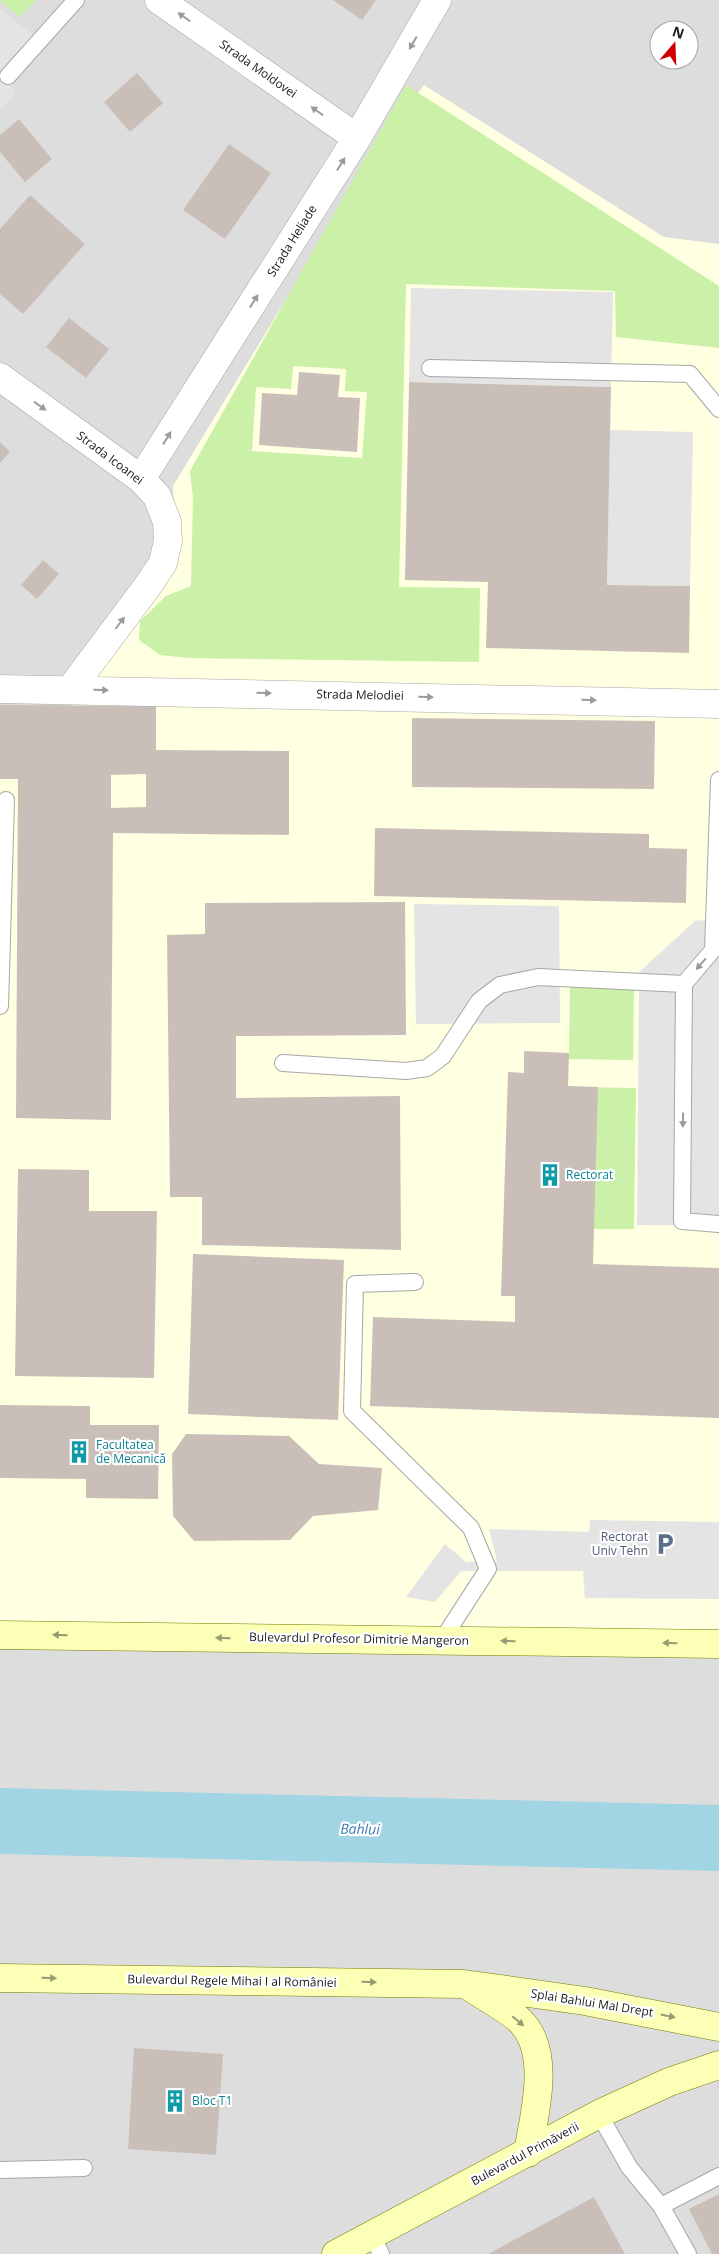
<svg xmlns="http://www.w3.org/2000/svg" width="719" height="2254" font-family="'Open Sans',sans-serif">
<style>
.residential{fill:#dedddd;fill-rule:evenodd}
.education{fill:#ffffe1}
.grass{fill:#cbf0a7;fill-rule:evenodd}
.parking{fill:#e4e4e4}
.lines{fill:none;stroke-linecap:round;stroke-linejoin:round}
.river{stroke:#a2d5e3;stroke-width:66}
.building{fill:#cabfb8;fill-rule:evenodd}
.lane-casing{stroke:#a7a7a7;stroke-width:18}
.street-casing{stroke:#a7a7a7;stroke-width:29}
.secondary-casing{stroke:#717e00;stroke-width:29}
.lane{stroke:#fff;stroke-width:16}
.street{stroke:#fff;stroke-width:28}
.secondary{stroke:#fcffb6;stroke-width:28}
.oneway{fill:#9b9b9b}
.oneway2{fill:#999b72}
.labels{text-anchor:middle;stroke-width:4.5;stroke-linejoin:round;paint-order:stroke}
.street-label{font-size:12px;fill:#202020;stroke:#fff}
.culture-label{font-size:12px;fill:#0d838f;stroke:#fff;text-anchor:start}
.service-label{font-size:12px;fill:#4e5e75;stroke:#fff;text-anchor:end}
.water-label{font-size:14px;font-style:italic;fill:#407ab2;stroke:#fff}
</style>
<rect width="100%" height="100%" fill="#f1ede5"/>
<!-- residential -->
<path class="residential" d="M0 0H719V2254H0ZM659 30H689V60H659Z"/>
<!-- education -->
<path class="education" d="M424 85 664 237 719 244V1654L0 1635V705L71 708 169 565 174 522 173 486 380 144Z"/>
<!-- grass -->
<path class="grass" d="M0 0H37L19 17Z
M406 85 719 286V348L616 337 615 291 406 284 399 587 480 588 479 662 189 658 160 655 139 640 140 621 166 596 191 586 193 498 190 471ZM293 366 346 369 345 391 367 392 362 458 252 451 256 387 291 389Z
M570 987H634L633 1060 569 1059Z
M576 1087 636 1088 634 1229H574Z"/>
<!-- parking -->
<path class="parking" d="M0 8 33 36 0 74Z
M0 78 16 91 0 110Z
M411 288 613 292 611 387 409 382Z
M610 430 693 432 690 586 607 585Z
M414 904 559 906 560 1023 416 1024Z
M696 920 719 922V1226L637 1225 639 972Z
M590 1520 719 1522V1599L585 1598 583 1571H461L435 1602 406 1597 445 1544 466 1562 497 1561 489 1529 589 1532Z"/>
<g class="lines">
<!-- river -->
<path class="river" d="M0 1821 719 1838"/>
</g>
<!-- building -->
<path class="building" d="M333 0H376L362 20Z
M137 73 163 103 130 132 104 102Z
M19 119 52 159 25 182 0 152V135Z
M229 144 271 173 225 239 183 210Z
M30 195 85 244 23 314 0 294V229Z
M69 318 109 349 86 378 46 347Z
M299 372 340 375 338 397 360 398 357 452 259 445 262 393 297 395Z
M409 382 611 387 607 585 690 586 689 653 486 648 488 582 405 580Z
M0 442 10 452 0 463Z
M43 560 59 574 37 599 21 585Z
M0 705 156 706V750L289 751V835L113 833 111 1120 16 1118 18 779H0ZM146 774V807L111 808V775Z
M412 718 655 721 654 789 412 787Z
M375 828 649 834V848L687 849 686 903 374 896Z
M405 902 406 1035 236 1036V1098L400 1096 401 1250 202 1245V1197H170L167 935 205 934V903Z
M524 1051 569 1053 568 1086 598 1087 593 1264 719 1268V1418L370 1406 373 1317 515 1322V1296H501L508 1072 524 1073Z
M18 1169 89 1170V1211H157L154 1378 15 1376Z
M193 1254 344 1260 338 1420 188 1414Z
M0 1405 90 1406V1425H159L158 1499 86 1498V1479L0 1478Z
M186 1434 289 1436 319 1464 382 1468 378 1510 313 1516 290 1540 194 1541 173 1516 172 1454Z
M134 2048 223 2054 216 2155 128 2149Z
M719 2194V2254H712L689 2209Z
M594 2197 625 2254H488Z"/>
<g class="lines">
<defs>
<path id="lane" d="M8 76 76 0
M430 368 690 374 719 409
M719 780 713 950 684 984 682 1221 719 1224
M0 1006 6 800
M283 1063 406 1071 427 1068 443 1056 479 1001 500 985 538 977 684 984
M415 1282 355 1284 352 1411 471 1528 488 1569 442 1640
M599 2114 629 2167 661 2206 688 2254
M0 2170 84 2168
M661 2206 719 2176
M372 2235 381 2254"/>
<path id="street" d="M159 0 357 138
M0 377 141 479 157 496 167 522 168 541 163 563 147 587 70 690
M141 479 357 138 437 0
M0 689 719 704"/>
<path id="secondary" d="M0 1635 719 1644
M0 1978 464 1984 585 2001 719 2027
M470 1987C482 1995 516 2014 523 2024 551 2056 534 2115 528 2153
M336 2254 599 2114 669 2082 719 2065"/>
</defs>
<!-- lane casing -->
<use href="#lane" class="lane-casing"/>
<!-- street casing -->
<use href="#street" class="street-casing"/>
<!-- secondary casing -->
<use href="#secondary" class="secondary-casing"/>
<!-- lane -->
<use href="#lane" class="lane"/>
<!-- street -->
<use href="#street" class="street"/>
<!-- secondary -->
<use href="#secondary" class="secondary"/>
</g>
<!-- one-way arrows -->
<defs><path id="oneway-solid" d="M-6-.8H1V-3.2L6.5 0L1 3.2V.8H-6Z" transform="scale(1.25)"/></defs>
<g class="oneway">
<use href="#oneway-solid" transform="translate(184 17) rotate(-145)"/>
<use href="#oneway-solid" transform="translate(413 43) rotate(120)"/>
<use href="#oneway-solid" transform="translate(317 111) rotate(-145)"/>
<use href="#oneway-solid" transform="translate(341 164) rotate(-58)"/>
<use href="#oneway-solid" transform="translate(254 301) rotate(-58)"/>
<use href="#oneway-solid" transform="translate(40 406) rotate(36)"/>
<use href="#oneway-solid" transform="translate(167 438) rotate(-58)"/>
<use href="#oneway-solid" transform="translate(120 623) rotate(-53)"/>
<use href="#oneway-solid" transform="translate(101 690) rotate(1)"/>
<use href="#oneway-solid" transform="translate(264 693) rotate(1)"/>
<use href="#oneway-solid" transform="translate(426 697) rotate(1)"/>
<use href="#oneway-solid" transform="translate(589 700) rotate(1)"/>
<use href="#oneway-solid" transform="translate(701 964) rotate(131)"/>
<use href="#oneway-solid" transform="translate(683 1120) rotate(91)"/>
</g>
<g class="oneway2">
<use href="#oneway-solid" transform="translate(60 1635) rotate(-179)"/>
<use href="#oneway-solid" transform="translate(223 1638) rotate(-179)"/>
<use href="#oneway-solid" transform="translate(508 1641) rotate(-179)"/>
<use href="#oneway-solid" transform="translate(670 1643) rotate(-179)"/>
<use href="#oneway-solid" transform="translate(49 1978) rotate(1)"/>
<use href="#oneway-solid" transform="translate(369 1982) rotate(1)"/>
<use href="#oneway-solid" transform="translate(668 2016) rotate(11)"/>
<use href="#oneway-solid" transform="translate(518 2021) rotate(40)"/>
</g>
<!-- icons -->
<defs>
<symbol id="building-bare" viewBox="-9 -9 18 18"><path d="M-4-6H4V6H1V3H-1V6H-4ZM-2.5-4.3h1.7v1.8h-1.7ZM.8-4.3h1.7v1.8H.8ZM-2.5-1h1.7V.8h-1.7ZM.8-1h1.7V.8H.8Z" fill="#0f9aa8" stroke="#fff" stroke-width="2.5" paint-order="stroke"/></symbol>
<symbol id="parking-bare" viewBox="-9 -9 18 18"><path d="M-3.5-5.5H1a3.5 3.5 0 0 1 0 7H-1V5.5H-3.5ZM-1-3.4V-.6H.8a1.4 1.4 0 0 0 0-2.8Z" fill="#5c6f8a" stroke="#fff" stroke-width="2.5" paint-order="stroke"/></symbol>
</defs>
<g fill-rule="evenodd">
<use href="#building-bare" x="534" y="1159" width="32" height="32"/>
<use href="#building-bare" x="63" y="1436" width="32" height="32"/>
<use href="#parking-bare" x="649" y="1528" width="32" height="32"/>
<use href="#building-bare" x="159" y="2085" width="32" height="32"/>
</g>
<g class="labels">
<!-- street labels -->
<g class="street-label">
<text transform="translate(258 69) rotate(35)" y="4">Strada Moldovei</text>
<text transform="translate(292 241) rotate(-58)" y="4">Strada Heliade</text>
<text transform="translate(110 458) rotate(37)" y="4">Strada Icoanei</text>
<text transform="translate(360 695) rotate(1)" y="4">Strada Melodiei</text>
<text transform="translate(359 1639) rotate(1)" y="4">Bulevardul Profesor Dimitrie Mangeron</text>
<text transform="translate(232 1981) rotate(1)" y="4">Bulevardul Regele Mihai I al României</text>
<text transform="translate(592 2003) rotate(9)" y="4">Splai Bahlui Mal Drept</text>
<text transform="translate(525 2154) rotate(-28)" y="4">Bulevardul Primăverii</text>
</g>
<!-- culture labels -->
<g class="culture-label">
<text x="566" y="1179">Rectorat</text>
<text x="96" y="1449">Facultatea<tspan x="96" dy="14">de Mecanică</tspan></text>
<text x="192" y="2105">Bloc T1</text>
</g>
<!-- service labels -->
<g class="service-label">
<text x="648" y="1541">Rectorat<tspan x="648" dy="14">Univ Tehn</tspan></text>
</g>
<!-- water labels -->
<g class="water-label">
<text transform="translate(360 1829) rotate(1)" y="5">Bahlui</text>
</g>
</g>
<!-- north arrow -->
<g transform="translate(674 45) rotate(19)"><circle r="24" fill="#ffffff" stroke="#a6a6a6"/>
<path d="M0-4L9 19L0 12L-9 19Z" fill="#d00001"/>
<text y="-8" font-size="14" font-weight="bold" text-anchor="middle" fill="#202020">N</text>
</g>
</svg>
